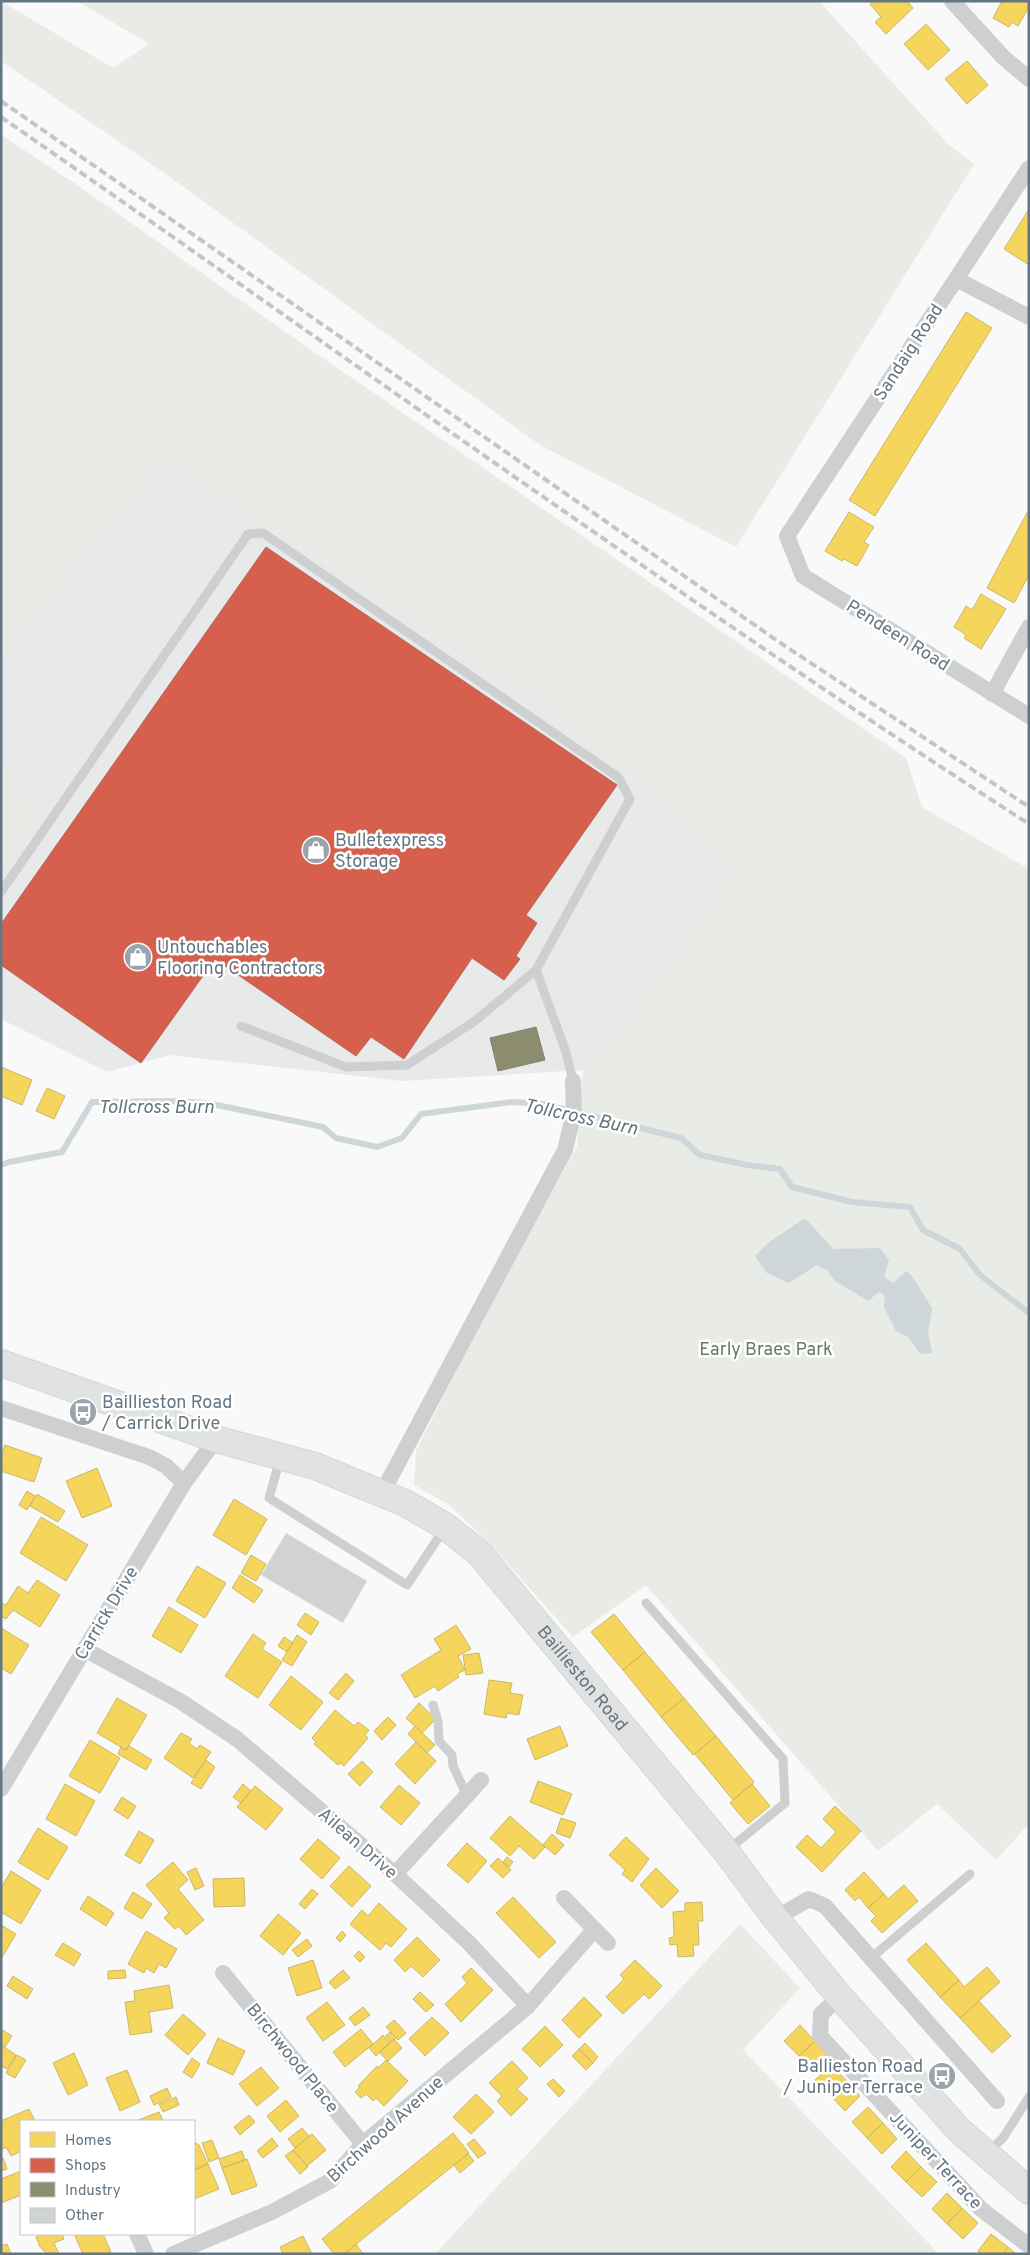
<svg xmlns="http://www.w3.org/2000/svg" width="1030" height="2255" font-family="Overpass,sans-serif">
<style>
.built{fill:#e8e9e9}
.green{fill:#e8ebe6}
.water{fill:#ced6d9}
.homes{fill:#f6d55c;stroke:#cab868}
.shops{fill:#d6604d;stroke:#b4675d}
.industry{fill:#8c8c6e;stroke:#808574}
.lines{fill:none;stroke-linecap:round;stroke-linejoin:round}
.stream{stroke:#ced6d9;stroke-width:6}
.building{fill:#d0d2d3;stroke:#e8e8e8}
.primary-casing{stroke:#d5d6d7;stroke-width:28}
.service{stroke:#cecfd0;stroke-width:9}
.minor{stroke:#cecfd0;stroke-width:16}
.primary{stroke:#e1e2e2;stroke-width:26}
.rail{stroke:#c3c5c6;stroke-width:4;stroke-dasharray:8 4;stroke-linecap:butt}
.labels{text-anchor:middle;stroke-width:5;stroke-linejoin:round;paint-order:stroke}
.street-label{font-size:18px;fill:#657683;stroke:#fff}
.poi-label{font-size:18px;fill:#657683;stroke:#fff;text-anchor:start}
.park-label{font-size:18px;fill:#687a64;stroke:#fff}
.water-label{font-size:19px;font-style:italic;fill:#60757c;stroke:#fff}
</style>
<rect width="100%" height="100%" fill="#f9f9f9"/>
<!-- built -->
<path class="built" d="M163 458 573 722 731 873 679 950 607 1046 583 1070 402 1081 170 1055 107 1072 1 1019V863L44 811 1 767V654Z"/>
<!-- green -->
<path class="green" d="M1 1 113 68 149 44 77 1H819L948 144 974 164 736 547 540 445 160 170 1 61Z
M1 135 73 182 301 343 906 758 922 807 1029 869V1830L1025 1828 996 1860 937 1804 878 1851 646 1585 573 1637 490 1544 448 1504 414 1485 416 1451 498 1288 577 1147 583 1070 607 1046 679 950 731 873 573 722 163 458 1 654Z
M1 767 44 811 4 860 1 859Z
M740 1924 800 1988 743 2050 939 2254H435Z"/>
<!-- water -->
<path class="water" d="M805 1218 833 1249 880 1248 889 1260 884 1277 893 1283 906 1271 912 1276 932 1308 928 1332 932 1353 920 1354 908 1337 896 1331 884 1307 885 1296 879 1292 868 1301 835 1281 828 1271 817 1265 789 1283 767 1273 755 1256 768 1243Z"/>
<!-- homes -->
<path class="homes" d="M873 1H907L913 8 886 34 875 22 881 17 870 4Z
M1002 1H1029V7L1018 26 1012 22 1009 27 993 18Z
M926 24 950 50 928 70 904 44Z
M967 61 988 85 967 104 945 79Z
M1029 209V265L1004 249Z
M966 312 992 328 875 516 849 500Z
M1029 509V575L1014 603 987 588Z
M849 512 874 527 864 542 869 545 857 566 844 559 842 561 825 551Z
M981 594 1006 609 981 649 964 638 966 635 954 627 966 606 972 610Z
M1 1067 32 1080 22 1105 1 1096Z
M47 1088 65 1096 54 1119 36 1111Z
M5 1445 42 1458 34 1482 1 1471V1457Z
M97 1468 112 1506 82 1518 66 1481Z
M27 1491 35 1496 27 1510 19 1505Z
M37 1494 65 1511 58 1522 30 1506Z
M234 1499 267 1519 246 1555 213 1535Z
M41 1517 88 1545 66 1581 20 1553Z
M251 1555 266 1564 256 1581 241 1573Z
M197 1566 226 1583 205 1618 176 1601Z
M240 1575 263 1590 254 1603 232 1588Z
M37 1580 60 1595 40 1627 13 1610 6 1619 1 1616V1603L6 1605 18 1586 28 1593Z
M169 1607 198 1625 181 1653 152 1636Z
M305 1613 319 1622 311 1635 297 1625Z
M614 1614 645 1652 623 1670 591 1632Z
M456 1625 471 1649 458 1656 465 1670 457 1674 459 1677 438 1691 435 1686 415 1698 401 1675 441 1650 434 1639Z
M1 1628 29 1645 11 1674 1 1668Z
M253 1634 266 1643 262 1649 282 1662 258 1698 225 1676Z
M297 1635 307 1642 292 1666 282 1660Z
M284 1637 293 1643 287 1652 278 1646Z
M645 1652 684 1698 661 1717 623 1670Z
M479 1653 483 1673 466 1675 463 1655Z
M346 1673 354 1681 338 1700 329 1693Z
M291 1676 323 1702 301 1730 269 1705Z
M489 1680 512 1683 510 1693 523 1695 519 1715 507 1713 506 1718 484 1714Z
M117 1698 147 1715 126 1750 97 1733Z
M684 1698 716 1736 693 1755 661 1717Z
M419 1703 436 1719 422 1733 406 1718Z
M335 1710 354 1726 358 1722 369 1730 365 1735 368 1738 344 1766 340 1763 338 1765 314 1744 316 1742 312 1738Z
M388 1717 396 1725 382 1740 374 1731Z
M415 1726 435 1745 427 1753 408 1734Z
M560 1726 568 1746 535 1760 527 1739Z
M181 1733 192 1739 189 1743 197 1749 200 1745 211 1752 193 1778 164 1758Z
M716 1736 754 1782 733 1800 695 1754Z
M90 1740 120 1758 100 1793 69 1776Z
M416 1742 436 1761 415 1784 395 1764Z
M129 1746 152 1760 146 1770 118 1754 121 1747 126 1750Z
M206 1760 215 1767 201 1789 191 1783Z
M362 1761 373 1772 360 1786 348 1774Z
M538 1781 572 1794 563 1815 530 1802Z
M65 1784 95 1801 76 1836 46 1819Z
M243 1784 251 1791 241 1803 233 1797Z
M752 1784 770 1806 748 1824 730 1803Z
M399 1785 420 1803 401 1825 380 1807Z
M255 1786 283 1809 266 1830 237 1807Z
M122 1797 136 1806 128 1819 114 1810Z
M835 1806 861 1831 822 1872 796 1847 807 1835 821 1848 836 1832 823 1819Z
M510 1816 545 1847 534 1859 519 1846 510 1856 490 1838Z
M561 1818 576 1823 570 1838 556 1833Z
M38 1828 68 1847 48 1880 18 1862Z
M139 1831 154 1840 140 1864 125 1855Z
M552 1834 564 1845 555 1855 543 1845Z
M626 1837 649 1859 632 1882 622 1874 625 1870 609 1855Z
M318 1839 340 1858 322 1879 300 1859Z
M467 1843 487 1861 468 1883 447 1865Z
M507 1857 513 1862 509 1867 503 1862Z
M498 1858 511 1870 503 1878 490 1866Z
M173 1862 188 1880 178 1889 204 1920 186 1935 179 1926 175 1929 164 1918 169 1913 146 1885Z
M349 1866 371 1886 352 1907 330 1886Z
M196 1868 204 1886 195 1890 187 1872Z
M656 1868 679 1891 662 1908 640 1885Z
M11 1871 41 1890 21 1924 1 1912V1888Z
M864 1872 884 1894 868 1908 859 1897 855 1901 845 1890Z
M244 1878 245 1906 214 1907 213 1879Z
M904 1885 918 1901 882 1933 871 1921 876 1916 868 1908 884 1894 888 1899Z
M312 1889 318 1894 305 1909 299 1904Z
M133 1892 152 1904 142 1919 124 1908Z
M88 1896 114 1913 106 1926 80 1909Z
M513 1897 556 1942 539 1958 496 1913Z
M702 1902 703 1921H698L699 1945H693L694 1956 678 1957 677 1944 670 1945 669 1938 674 1937 673 1912 685 1911V1903Z
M379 1903 407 1929 391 1947 386 1943 380 1950 350 1924 362 1910 368 1916Z
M278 1914 301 1933 283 1955 260 1936Z
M1 1925 16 1934 1 1959Z
M146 1931 177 1949 166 1968 159 1964 154 1973 146 1968 144 1973 128 1964Z
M342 1931 346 1935 340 1942 336 1938Z
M417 1937 440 1960 423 1977 411 1966 405 1972 394 1960Z
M307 1939 312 1946 298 1957 292 1950Z
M63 1943 81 1954 74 1966 55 1955Z
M926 1943 959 1980 940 1997 907 1960Z
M359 1951 365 1957 360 1962 354 1956Z
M313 1960 322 1988 297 1996 288 1968Z
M635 1960 662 1986 649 1999 644 1994 623 2014 606 1997 624 1979 620 1975Z
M987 1967 1000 1982 960 2018 940 1997 959 1980 964 1987Z
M471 1968 493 1990 461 2022 445 2004 467 1983 462 1977Z
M125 1970 126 1978 108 1979V1971Z
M343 1970 350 1978 335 1989 329 1982Z
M13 1976 33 1989 27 1999 7 1986Z
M169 1985 173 2008 149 2012 152 2032 130 2035 125 2002 135 2001 134 1991Z
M420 1992 434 2005 426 2012 413 1999Z
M584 1997 602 2015 579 2038 562 2020Z
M979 2001 1011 2036 992 2053 960 2018Z
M327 2002 345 2025 323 2041 306 2018Z
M363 2007 370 2015 355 2026 349 2018Z
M183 2014 206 2034 188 2055 165 2035Z
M432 2017 449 2033 425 2056 409 2039Z
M394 2020 406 2033 398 2040 386 2027Z
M800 2025 815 2041 799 2056 784 2041Z
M545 2026 563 2045 540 2067 522 2049Z
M1 2029 12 2036 5 2047 1 2045Z
M361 2029 373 2044 345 2067 333 2052Z
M390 2032 396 2038 391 2042 386 2036Z
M383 2035 390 2043 376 2056 369 2048Z
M218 2038 245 2051 233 2075 207 2063Z
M394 2039 402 2048 388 2061 379 2052Z
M815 2041 829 2057 814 2072 799 2056Z
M585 2043 598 2057 593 2063 579 2049Z
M1 2045 16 2055 7 2069 1 2066Z
M579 2049 593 2063 586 2070 572 2056Z
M74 2053 88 2085 68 2095 53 2063Z
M17 2055 26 2060 15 2078 6 2073Z
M192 2058 200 2064 192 2078 183 2072Z
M386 2060 408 2081 384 2106 376 2098 373 2101 366 2094 361 2098 355 2092 360 2087 358 2086 377 2066 378 2068Z
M512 2061 528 2078 517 2089 528 2099 511 2116 497 2101 502 2096 489 2083Z
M831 2065 846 2080 830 2095 815 2080Z
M261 2067 279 2088 257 2106 239 2084Z
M127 2070 140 2102 120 2111 106 2078Z
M553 2079 565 2091 559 2097 547 2084Z
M846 2080 860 2096 845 2111 830 2095Z
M167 2088 171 2097 154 2105 150 2096Z
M476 2094 494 2112 471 2134 453 2117Z
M176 2097 179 2105 163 2112 159 2104Z
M286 2100 299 2116 280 2132 267 2116Z
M868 2107 883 2123 867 2138 852 2122Z
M29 2109 35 2121H21V2151L11 2156 6 2147 1 2150V2121Z
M159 2112 163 2121H136Z
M249 2115 255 2122 240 2135 234 2127Z
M883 2123 897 2139 882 2154 867 2138Z
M302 2128 309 2136 295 2148 288 2139Z
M453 2133 469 2153 344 2254H334L322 2239Z
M312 2134 326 2150 307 2166 293 2150Z
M272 2138 278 2146 263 2158 257 2151Z
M474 2139 486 2153 478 2158 467 2144Z
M212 2140 219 2158 209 2162 202 2143Z
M194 2142 199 2145 208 2164 195 2170Z
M293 2150 308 2167 300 2174 285 2156Z
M242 2151 245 2160 222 2168 219 2159Z
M906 2151 921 2167 906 2182 891 2167Z
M468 2154 474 2161 460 2173 454 2165Z
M3 2158 7 2169 1 2171V2159Z
M247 2159 257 2186 232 2195 222 2168Z
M208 2164 219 2189 194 2199V2170Z
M921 2167 937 2182 922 2197 906 2182Z
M21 2171V2195L1 2203V2179Z
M947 2193 962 2208 947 2224 932 2209Z
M962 2208 978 2223 963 2239 947 2224Z
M45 2234H62L64 2239 54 2243 59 2254H47L40 2247 36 2237Z
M80 2234H103L111 2252 106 2254H83L75 2236Z
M991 2234 1008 2247 1003 2254H982L978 2251Z
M303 2236 312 2254H283L280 2247Z
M7 2244 11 2254H1V2246Z
M356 2244 363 2254H345V2253Z
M1008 2247 1016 2254H1003Z"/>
<!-- shops -->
<path class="shops" d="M266 547 617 785 526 915 537 923 516 956 520 959 504 980 472 958 404 1059 371 1037 356 1056 215 959 141 1063 1 965V924Z"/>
<!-- industry -->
<path class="industry" d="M536 1027 545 1060 498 1071 490 1038Z"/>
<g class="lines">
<!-- stream -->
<path class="stream" d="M1 1165 9 1162 62 1152 92 1102 174 1101 207 1103 323 1127 336 1138 377 1147 402 1138 421 1114 512 1102 543 1104 681 1138 700 1155 747 1165 780 1169 792 1187 852 1202 910 1207 923 1230 960 1249 980 1275 1029 1313"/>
</g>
<!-- building -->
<path class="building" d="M286 1533 367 1581 343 1623 261 1575Z"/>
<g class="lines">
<defs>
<g id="primary">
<path id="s1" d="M1 1363 216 1439 315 1466 405 1503 445 1526 479 1553 726 1851 773 1915 840 1997 959 2130 1029 2191"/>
</g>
</defs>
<!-- primary casing -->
<use href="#primary" class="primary-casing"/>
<!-- service -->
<path class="service" d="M1 892 248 534 263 533 618 777 630 799 536 970 566 1052 573 1081
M241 1026 346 1067 407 1065 475 1021 536 970
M280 1459 269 1498 407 1585 444 1529
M646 1603 783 1759 785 1803 729 1849
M433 1705 438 1721 439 1741 452 1755 453 1766 467 1796
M871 1958 970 1874
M988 2152 1003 2138 1029 2097"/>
<!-- minor -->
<path class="minor" d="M952 1 1003 57 1029 79
M1029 168 787 536 803 576 1029 716
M956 279 1029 317
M992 694 1029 627
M1 1408 149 1457 166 1466 184 1483
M382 1493 565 1150 574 1112 573 1081
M84 1649 180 1701 237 1739 395 1874 469 1943 528 2006
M1 1789 184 1483 216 1439
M395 1874 481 1780
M564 1898 608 1943
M776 1918 809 1899 825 1906 997 2101
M223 1973 363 2144
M840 1997 821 2014 820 2036 981 2209 1029 2246
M137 2234 146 2254
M173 2254 272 2212 330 2181 363 2144 528 2006 594 1930"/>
<!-- primary -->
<use href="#primary" class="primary"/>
<!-- rail -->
<path class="rail" d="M1 101 782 644 1029 807
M1 117C343 354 679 599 1029 824"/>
</g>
<!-- icons -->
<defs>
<symbol id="shop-disc" viewBox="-11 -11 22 22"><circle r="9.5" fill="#99a4ac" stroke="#fff"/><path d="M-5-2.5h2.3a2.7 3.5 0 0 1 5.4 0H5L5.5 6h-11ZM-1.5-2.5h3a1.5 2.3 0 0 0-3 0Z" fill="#fff"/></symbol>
<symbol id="bus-disc" viewBox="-11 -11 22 22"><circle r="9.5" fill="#99a4ac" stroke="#fff"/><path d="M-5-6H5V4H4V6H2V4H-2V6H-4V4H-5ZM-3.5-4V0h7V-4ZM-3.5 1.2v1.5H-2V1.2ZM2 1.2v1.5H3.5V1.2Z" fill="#fff"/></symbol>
</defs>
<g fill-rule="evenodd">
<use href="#shop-disc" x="300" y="834" width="32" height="32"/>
<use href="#shop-disc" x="122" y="941" width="32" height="32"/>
<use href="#bus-disc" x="67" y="1396" width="32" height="32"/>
<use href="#bus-disc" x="926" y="2060" width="32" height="32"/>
</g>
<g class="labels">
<!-- street labels -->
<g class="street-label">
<text transform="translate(908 352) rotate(-57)" y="6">Sandaig Road</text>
<text transform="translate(898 635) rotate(32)" y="6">Pendeen Road</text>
<text transform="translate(106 1613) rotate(-59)" y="6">Carrick Drive</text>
<text dy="6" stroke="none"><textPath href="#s1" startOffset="680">Baillieston Road</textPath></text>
<text transform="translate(358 1843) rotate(41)" y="6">Ailean Drive</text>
<text transform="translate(293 2058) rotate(51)" y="6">Birchwood Place</text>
<text transform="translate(385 2129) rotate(-42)" y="6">Birchwood Avenue</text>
<text transform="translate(936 2160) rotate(47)" y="6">Juniper Terrace</text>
</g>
<!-- poi labels -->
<g class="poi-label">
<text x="335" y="846">Bulletexpress<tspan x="335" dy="21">Storage</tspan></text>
<text x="157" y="953">Untouchables<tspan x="157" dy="21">Flooring Contractors</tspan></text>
<text x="102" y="1408">Baillieston Road<tspan x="102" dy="21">/ Carrick Drive</tspan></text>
<text x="923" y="2072" text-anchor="end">Ballieston Road<tspan x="923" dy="21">/ Juniper Terrace</tspan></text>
</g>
<!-- park labels -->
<g class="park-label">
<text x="766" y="1355">Early Braes Park</text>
</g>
<!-- water labels -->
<g class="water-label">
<text x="156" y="1113">Tollcross Burn</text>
<text transform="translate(581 1116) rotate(12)" y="7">Tollcross Burn</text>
</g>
</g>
<!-- border -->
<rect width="1030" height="2255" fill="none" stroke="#657683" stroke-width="5"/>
<!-- legend -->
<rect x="20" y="2120" width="175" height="115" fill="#ffffff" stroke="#c1c8cd"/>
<rect x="30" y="2132" width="25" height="15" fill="#f6d55c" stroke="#c1c8cd"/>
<text x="65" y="2145" font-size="15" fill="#657683">Homes</text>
<rect x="30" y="2158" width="25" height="15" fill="#d6604d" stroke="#c1c8cd"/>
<text x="65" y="2170" font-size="15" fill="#657683">Shops</text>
<rect x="30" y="2182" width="25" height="15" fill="#8c8c6e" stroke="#c1c8cd"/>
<text x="65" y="2195" font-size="15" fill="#657683">Industry</text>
<rect x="30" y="2208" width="25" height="15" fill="#d0d2d3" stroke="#c1c8cd"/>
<text x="65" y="2220" font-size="15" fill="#657683">Other</text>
</svg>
